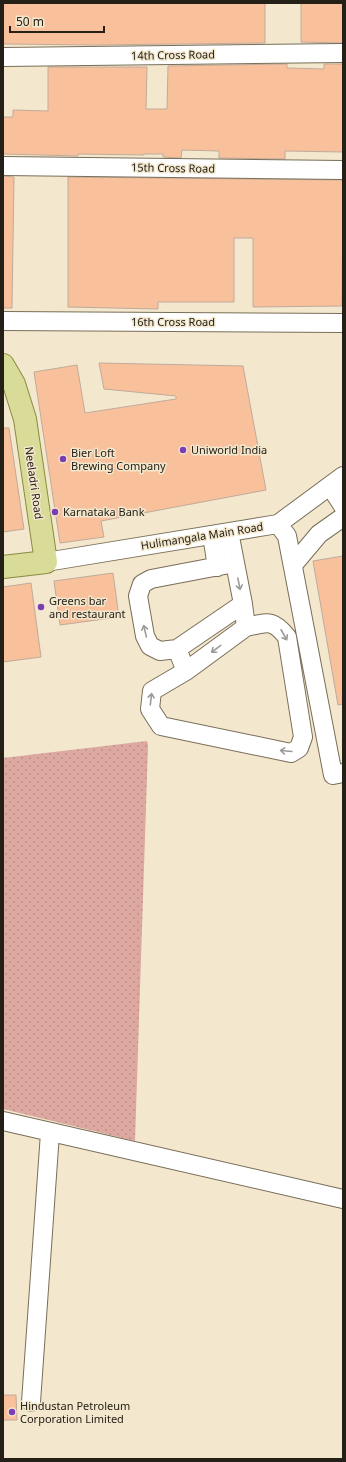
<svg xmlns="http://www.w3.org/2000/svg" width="346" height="1462" font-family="'Noto Sans',sans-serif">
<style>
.grass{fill:url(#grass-dots)}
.building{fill:#f8c19c;stroke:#c1aa9a}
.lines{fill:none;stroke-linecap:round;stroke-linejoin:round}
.minor-casing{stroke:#796e58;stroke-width:20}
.major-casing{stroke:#8a8b3f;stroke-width:24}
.minor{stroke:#fff;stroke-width:18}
.major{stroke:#d9dc99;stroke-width:22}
.oneway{stroke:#9d9b97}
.poi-dot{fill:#7b3db3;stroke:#f3e7ce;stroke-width:1.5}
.labels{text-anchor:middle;stroke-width:3;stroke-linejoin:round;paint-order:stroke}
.street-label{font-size:11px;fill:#252017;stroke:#f3e7ce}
.poi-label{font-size:11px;fill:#252017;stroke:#f3e7ce;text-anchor:start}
</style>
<defs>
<pattern id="grass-dots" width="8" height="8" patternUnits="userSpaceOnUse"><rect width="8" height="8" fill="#dca8a0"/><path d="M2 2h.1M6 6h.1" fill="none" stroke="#bd9089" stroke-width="1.8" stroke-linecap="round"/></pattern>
</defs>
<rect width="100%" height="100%" fill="#f3e7ce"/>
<!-- grass -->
<path class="grass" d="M147 741 148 745 135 1141 3 1109V758Z"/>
<!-- building -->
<path class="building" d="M3 3H265V43L94 45 3 44Z
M301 3H343V43L301 42Z
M287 64V68L324 69V64H343V152L285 151V159L219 158V151L182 150 181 158 163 157V154H144V155L78 154V156L3 154V117H13V110L48 111V67H147L146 109H167L168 66Z
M3 176 14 177 12 308H3Z
M68 177 343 180 342 306 253 307V238H234V302H158V309L68 307Z
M99 363 243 366 266 490 101 521 104 537 60 543 34 372 77 365 85 413 176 399V396L104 389Z
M3 428H9L24 529 3 532Z
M343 556V704L338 705 313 561Z
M113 573 119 617 60 625 54 581Z
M31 583 41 657 3 662V587Z
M3 1395H16L17 1420H3Z"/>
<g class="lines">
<defs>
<path id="minor" d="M3 57 343 53
M3 166 343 170
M3 321 343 323
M330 486 343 506
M278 524 287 536 333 775 343 773
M229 532 243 604 177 649 160 651 150 646 145 636 138 596 142 584 151 579 235 563
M212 535 217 567
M46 562 278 524 343 476
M293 565 319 534 343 517
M177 649 186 671 152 691 150 709 161 726 291 753 299 748 303 737 287 637C272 618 267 623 246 627L243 604
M186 671 246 627
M3 1121 343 1199
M31 1402 50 1133"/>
<path id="major" d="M3 365 14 384 25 419 46 562 3 567"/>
</defs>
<!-- minor casing -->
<use href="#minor" class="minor-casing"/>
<!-- major casing -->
<use href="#major" class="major-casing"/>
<!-- minor -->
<use href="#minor" class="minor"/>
<!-- major -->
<use href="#major" class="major"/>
</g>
<!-- one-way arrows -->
<defs><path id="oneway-shaft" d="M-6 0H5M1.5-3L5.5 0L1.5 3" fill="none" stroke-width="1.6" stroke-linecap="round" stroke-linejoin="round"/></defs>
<g class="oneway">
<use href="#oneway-shaft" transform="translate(239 584) rotate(79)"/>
<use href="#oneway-shaft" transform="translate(145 631) rotate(-103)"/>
<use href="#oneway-shaft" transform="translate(284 635) rotate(61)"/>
<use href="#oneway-shaft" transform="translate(216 649) rotate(143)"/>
<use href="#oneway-shaft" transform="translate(151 699) rotate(-83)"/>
<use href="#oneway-shaft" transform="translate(286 751) rotate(-175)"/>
</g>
<!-- markers -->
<g class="poi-dot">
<circle cx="183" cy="450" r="4"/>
<circle cx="63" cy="459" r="4"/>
<circle cx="55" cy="512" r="4"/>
<circle cx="41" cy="607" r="4"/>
<circle cx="12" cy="1412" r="4"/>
</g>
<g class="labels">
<!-- street labels -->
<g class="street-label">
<text transform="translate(173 55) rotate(-1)" y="4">14th Cross Road</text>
<text transform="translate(173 168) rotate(1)" y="4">15th Cross Road</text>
<text x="173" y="326">16th Cross Road</text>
<text transform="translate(34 483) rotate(82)" y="4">Neeladri Road</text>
<text transform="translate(202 536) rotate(-9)" y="4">Hulimangala Main Road</text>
</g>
<!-- poi labels -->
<g class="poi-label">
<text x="191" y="454">Uniworld India</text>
<text x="71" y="457">Bier Loft<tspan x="71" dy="13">Brewing Company</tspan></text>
<text x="63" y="516">Karnataka Bank</text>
<text x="49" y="605">Greens bar<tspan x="49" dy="13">and restaurant</tspan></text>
<text x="20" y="1410">Hindustan Petroleum<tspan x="20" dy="13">Corporation Limited</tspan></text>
</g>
</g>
<!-- border -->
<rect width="346" height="1462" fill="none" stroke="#252017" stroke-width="8"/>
<!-- scale -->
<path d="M10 26v6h94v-6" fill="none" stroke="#252017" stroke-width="2"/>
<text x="16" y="26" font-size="12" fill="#252017" stroke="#f3e7ce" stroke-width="3" paint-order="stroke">50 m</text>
</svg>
